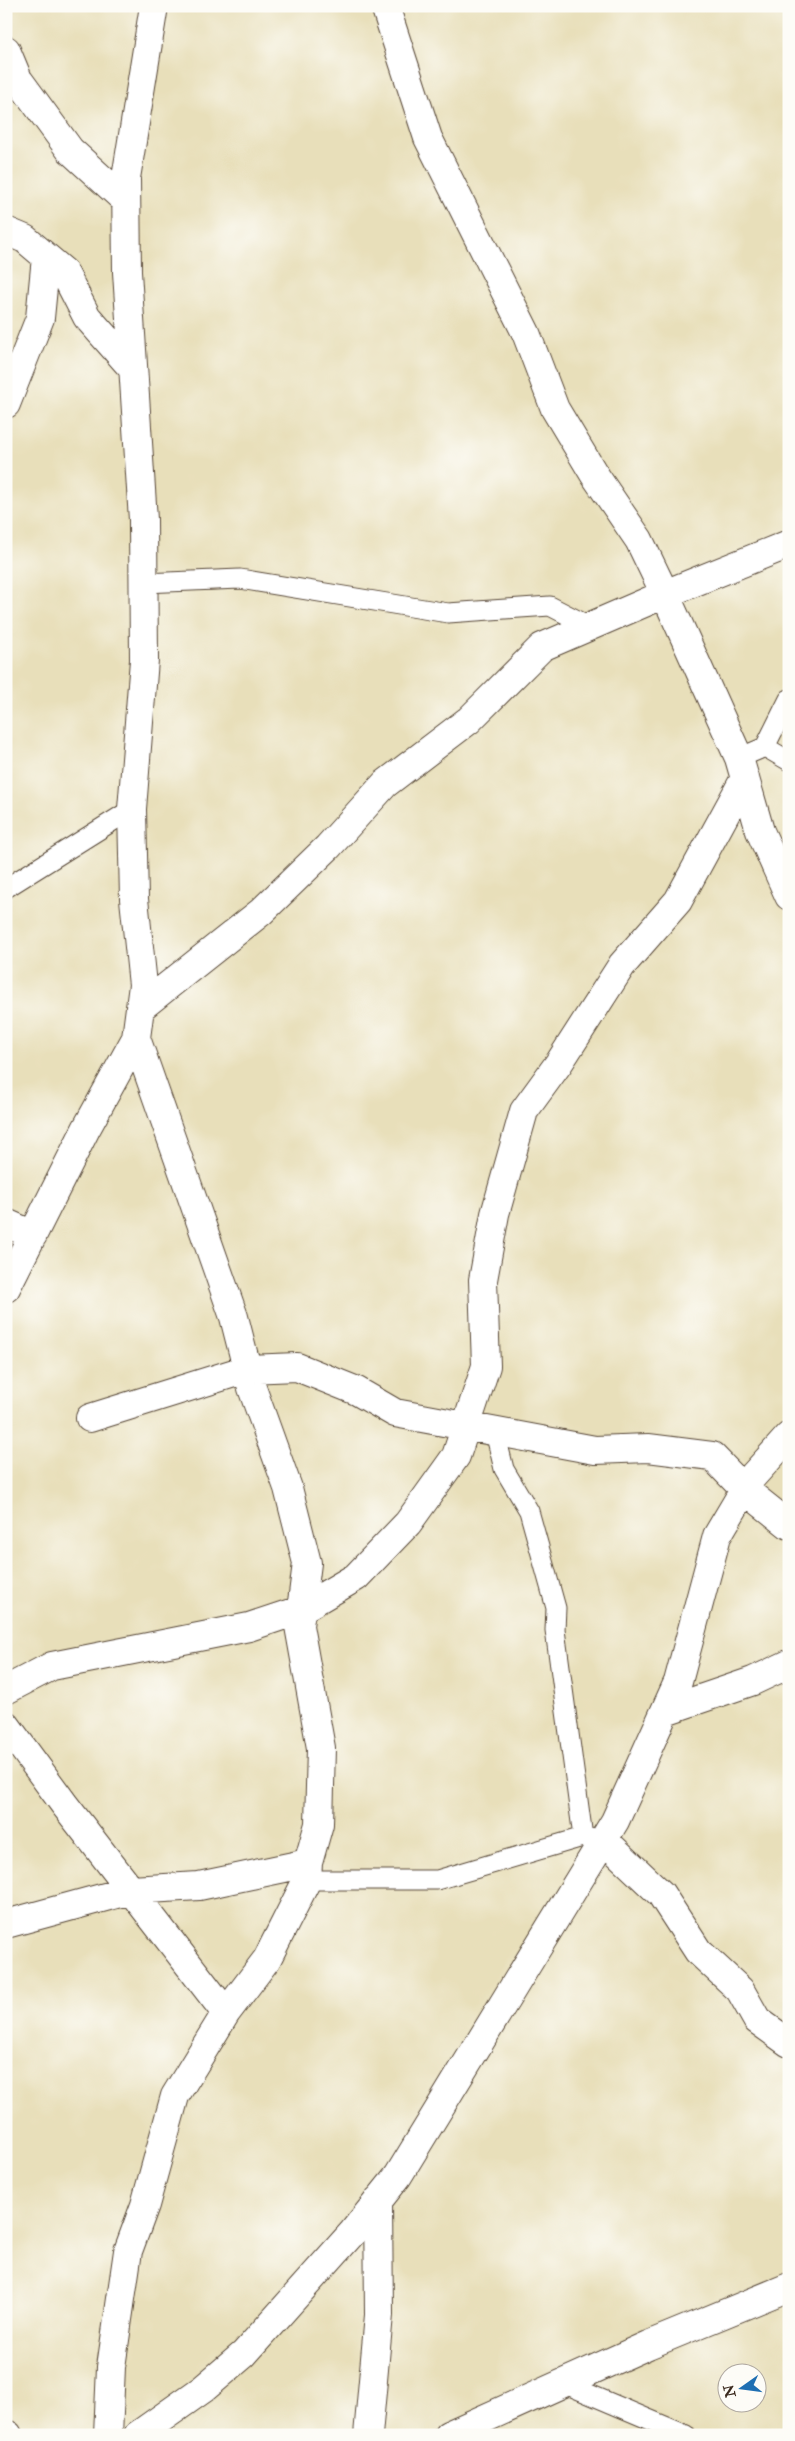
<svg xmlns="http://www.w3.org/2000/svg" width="795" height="2441" font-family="'IM FELL Double Pica',serif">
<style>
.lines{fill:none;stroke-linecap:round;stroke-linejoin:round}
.service-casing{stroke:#554535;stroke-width:21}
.minor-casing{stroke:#554535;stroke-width:30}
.service{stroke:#fff;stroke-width:19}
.minor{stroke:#fff;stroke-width:28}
</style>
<rect width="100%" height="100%" fill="#fdfcf7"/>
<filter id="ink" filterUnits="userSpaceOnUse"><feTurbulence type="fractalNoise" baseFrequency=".02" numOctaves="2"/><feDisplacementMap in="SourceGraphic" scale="10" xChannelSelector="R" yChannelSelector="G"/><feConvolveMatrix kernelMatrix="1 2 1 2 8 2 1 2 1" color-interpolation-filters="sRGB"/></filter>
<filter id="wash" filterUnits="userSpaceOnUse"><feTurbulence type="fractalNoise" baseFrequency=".0096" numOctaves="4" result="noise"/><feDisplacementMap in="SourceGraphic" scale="20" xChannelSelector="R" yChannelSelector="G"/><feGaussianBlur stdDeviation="1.12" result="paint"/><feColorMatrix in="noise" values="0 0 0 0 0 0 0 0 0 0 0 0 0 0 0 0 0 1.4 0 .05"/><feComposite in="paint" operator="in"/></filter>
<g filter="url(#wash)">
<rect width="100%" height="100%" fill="#e8dfba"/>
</g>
<g filter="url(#ink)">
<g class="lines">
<defs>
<path id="service" d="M143 583 240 579 448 613 550 606 589 626
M765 747 789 699
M739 758 765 747 789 761
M6 888 132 809
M495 1432 504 1469 529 1511 556 1608 555 1630 583 1837
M307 1880H437L583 1837 595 1839
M563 2383 686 2435"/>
<path id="minor" d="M385 6 428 138 526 333 555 409 594 474 639 540 665 594 739 758 760 831 789 896
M6 50 18 79 70 150 126 201
M6 231 25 239 64 272 87 317 133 369
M6 404 40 318 46 257
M140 1008 261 912 328 847 385 784 469 720 542 647 665 594 789 544
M6 1223 33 1235
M6 1288 86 1129 136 1038 143 985 134 899 132 809 144 660 143 520 127 272 126 178 154 6
M90 1418 247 1369 297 1367 357 1391 395 1413 595 1450 648 1448 712 1456 745 1490 789 1525
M6 1690 52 1666 249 1627 300 1610 356 1577 408 1523 456 1456 486 1366 483 1280 495 1214 524 1111 559 1063 622 965 678 901 745 778
M665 1711 753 1681 789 1664
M6 1725 64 1804 226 2013
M604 1840 661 1894 698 1951 740 1990 757 2020 789 2043
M6 1924 131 1890 199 1886 308 1863
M6 2434 8 2435
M108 2435 111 2367 128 2251 145 2205 175 2096 226 2013 267 1959 307 1880 308 1863 319 1824 321 1748 299 1626 307 1563 288 1488 252 1388 234 1317 136 1038
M138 2435 203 2389 244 2354 353 2232 398 2176 615 1821 678 1682 717 1536 752 1477 789 1436
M368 2435 379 2315 378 2200
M448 2435 648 2345 789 2287"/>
</defs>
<!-- service casing -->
<use href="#service" class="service-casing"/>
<!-- minor casing -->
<use href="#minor" class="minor-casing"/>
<!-- service -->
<use href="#service" class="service"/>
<!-- minor -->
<use href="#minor" class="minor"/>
</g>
</g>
<!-- margin -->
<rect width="795" height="2441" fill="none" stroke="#fdfcf7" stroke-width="25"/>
<!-- north arrow -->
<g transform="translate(742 2388) rotate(256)"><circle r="24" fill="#fdfcf7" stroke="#afa8a0"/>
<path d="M0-4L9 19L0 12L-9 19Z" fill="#1f6fb2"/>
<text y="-8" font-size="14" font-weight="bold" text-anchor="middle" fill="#3b2a1e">N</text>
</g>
</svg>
